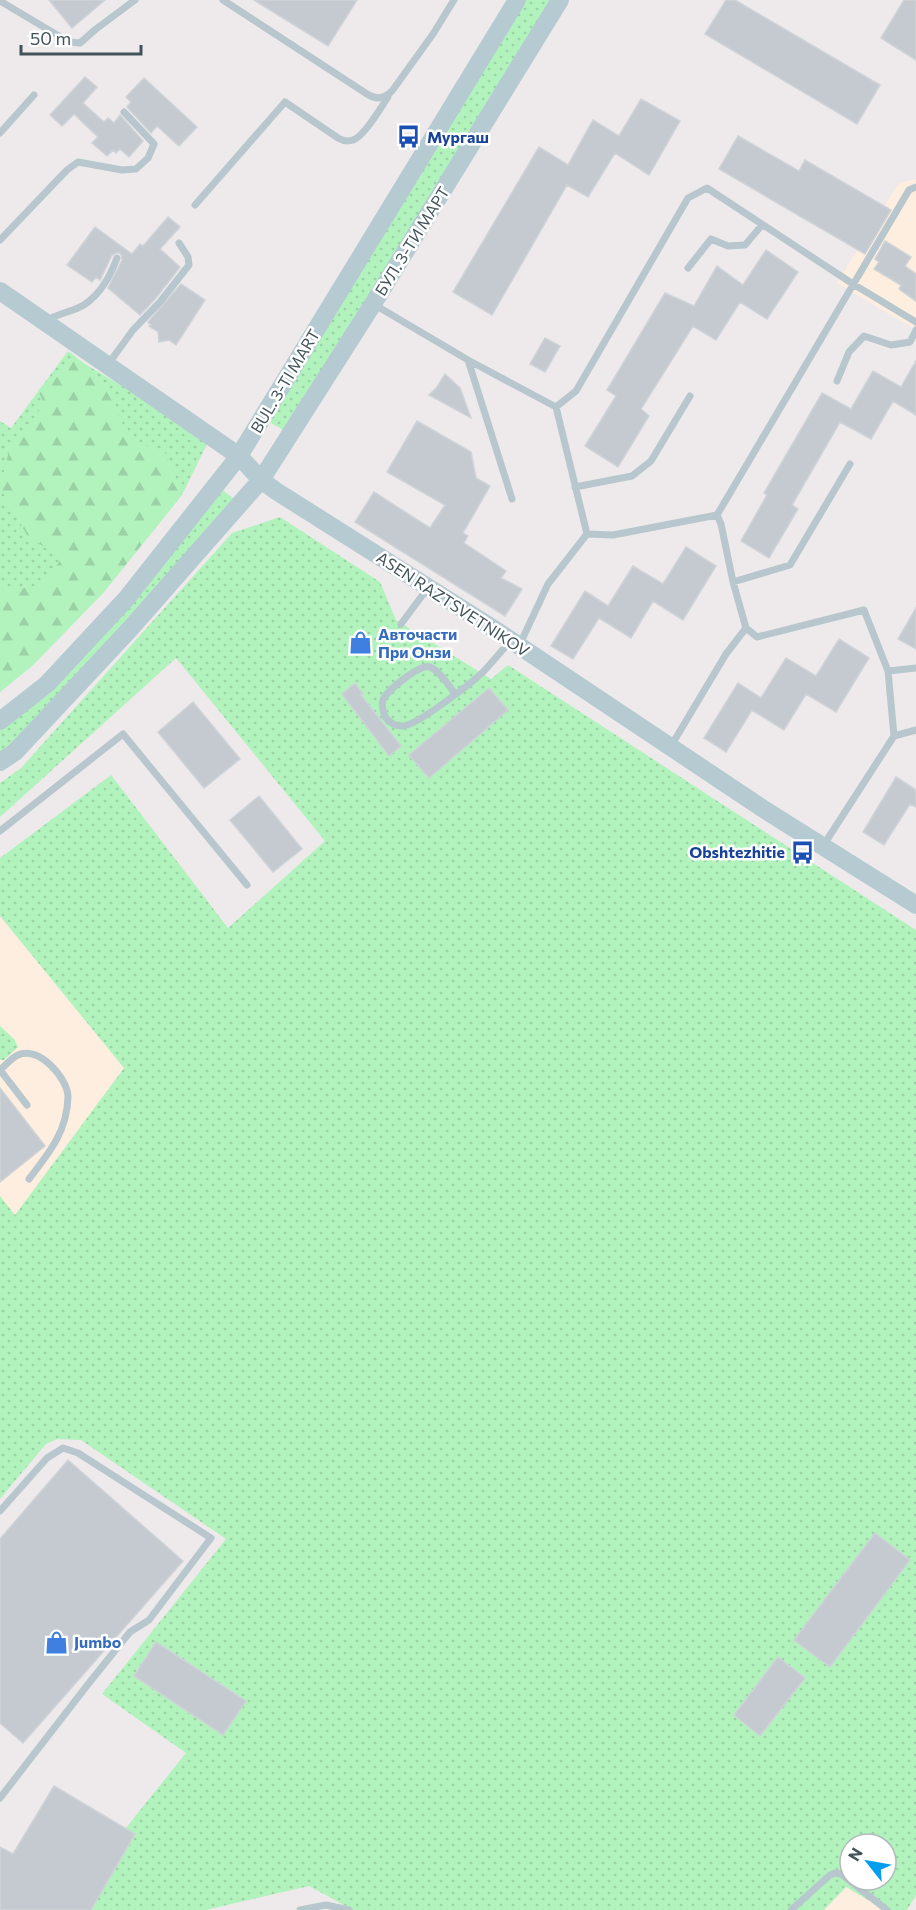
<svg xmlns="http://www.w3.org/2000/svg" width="916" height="1910" font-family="Commissioner,sans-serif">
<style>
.commercial{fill:#feeedf}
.grass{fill:url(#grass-dots);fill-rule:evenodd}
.forest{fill:url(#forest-firs)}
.building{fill:#c4cacf;stroke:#ced3d8;stroke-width:1.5}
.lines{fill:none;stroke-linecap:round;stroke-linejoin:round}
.lane{stroke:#b7c7cd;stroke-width:7}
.secondary{stroke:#b6cad2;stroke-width:18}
.labels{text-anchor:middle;stroke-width:5;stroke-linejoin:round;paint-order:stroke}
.transit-label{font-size:16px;font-weight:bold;fill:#164399;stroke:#fff;text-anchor:start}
.street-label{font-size:16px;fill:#42545a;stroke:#fff}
.shop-label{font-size:16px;font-weight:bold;fill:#366cbe;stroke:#fff;text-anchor:start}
</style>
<defs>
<pattern id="grass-dots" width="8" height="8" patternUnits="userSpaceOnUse" patternTransform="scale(1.5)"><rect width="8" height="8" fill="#b2f3bd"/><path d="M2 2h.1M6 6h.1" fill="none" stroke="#9ad2a5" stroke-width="1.8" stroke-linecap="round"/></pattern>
<pattern id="forest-firs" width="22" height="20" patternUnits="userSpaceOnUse" patternTransform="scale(1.5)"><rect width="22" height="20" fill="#b2f3bd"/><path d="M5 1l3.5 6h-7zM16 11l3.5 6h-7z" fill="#9ad2a5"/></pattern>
</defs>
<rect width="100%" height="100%" fill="#eeeaeb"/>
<!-- commercial -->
<path class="commercial" d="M916 179V330L837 283 899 183Z
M0 916 124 1068 15 1216 0 1196Z
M846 1887 885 1910H824Z"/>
<!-- grass -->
<path class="grass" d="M517 0H559L290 434 262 418Z
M68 351 85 364 144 399 208 442 182 495 103 593 33 665 0 692V421L11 428Z
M216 485 241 504 0 762V721L47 684Z
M280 517 380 582 396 620 491 679 508 665 916 930V1895L907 1910H885L846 1887 824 1910H353L309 1886 206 1910H60L186 1753 102 1694 226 1539 81 1440 57 1439 46 1444 0 1499V1196L15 1215 124 1068 0 916V858L111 775 228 928 325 841 176 658 0 817V783L21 768 232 533ZM850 1844H886V1880H850Z
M0 1026 14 1039 18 1047 4 1060H0Z"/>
<!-- forest -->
<path class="forest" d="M69 360 85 364 103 385 115 402 118 414 131 441 165 452 182 495 103 593 33 665 0 692V590L20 589 44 584 61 559 27 535 0 488 9 451 44 404 38 390Z"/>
<!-- building -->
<path class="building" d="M49 0H105L72 28Z
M254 0H357L328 46Z
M726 0H735L880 85 857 124 705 34Z
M904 0H916V60L881 38Z
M85 77 97 87 83 103 104 122 108 118 114 123 120 115 143 141 129 157 120 149 116 153 113 150 107 156 92 143 98 137 74 114 62 126 50 115Z
M144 78 197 127 179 146 157 126 151 133 127 107 131 102 126 97Z
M641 99 680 121 649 175 615 153 588 197 567 185 492 315 453 292 539 147 568 165 593 120 619 136Z
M738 136 799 171 805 160 891 210 865 254 719 169Z
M168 217 180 227 160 249 180 267 156 298 140 315 108 288 122 260V257L120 253H116L112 255 100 280 96 277 92 282 67 265 95 227 132 254 140 244 143 246Z
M885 241 911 257 905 266 916 274V301L899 289 901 285 874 269 879 262 875 259Z
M766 250 798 272 767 319 740 302 716 340 693 326 641 409 649 416 618 467 585 446 616 396 607 390 665 293 694 306 717 266 743 285Z
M181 284 205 300 176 345 169 340 159 342 158 332 149 326 151 325 148 322Z
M545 338 560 346 545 372 530 364Z
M916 361V415L893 401 871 439 840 422 792 505 798 509 769 558 741 541 767 495 764 493 822 393 851 409 873 371 901 387Z
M445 374 460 388 471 418 429 395 437 387Z
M417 421 471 452 476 478 490 486 463 533 468 536 464 543 506 571 501 578 522 589 505 616 355 522 374 492 430 528 445 505 387 472Z
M686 547 716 566 683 620 653 601 631 638 599 618 573 659 551 646 585 591 608 606 633 566 663 584Z
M916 608V649L898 639Z
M839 639 869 658 836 712 806 694 784 730 752 710 726 752 704 738 738 683 761 698 786 658 816 676Z
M355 683 363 694 361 695 401 746 389 756 342 694Z
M489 688 508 710 429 778 409 755Z
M193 702 240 759 204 788 158 732Z
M896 777 916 790V807L910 804 884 845 863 832Z
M259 796 302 849 273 872 230 820Z
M0 1088 45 1146 0 1182Z
M68 1460 183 1561 23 1743 0 1723V1539Z
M875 1533 910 1560 830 1667 794 1640Z
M156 1642 246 1701 223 1735 134 1676Z
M778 1657 805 1678 760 1736 734 1715Z
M54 1786 135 1834 91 1910H0V1847L13 1854Z"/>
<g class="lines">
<!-- lane -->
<path class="lane" d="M223 0 367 94C376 100 384 99 392 91L433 34 454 0
M0 1 69 42 80 43 96 29 135 0
M0 133 34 95
M195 205 285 102 338 138C343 141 347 142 353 140 364 137 381 107 388 97
M0 240 67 170 78 162 122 170 136 169 148 158 154 144 124 112
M688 268 711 239 728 246 745 245 762 225
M375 305 468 360 556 407 576 391 688 198 707 188 853 284 916 322
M46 320C57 315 68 312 78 308 98 299 110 277 117 258
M468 360 512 499
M109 363 133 330 160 302 189 265 188 257 179 243
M837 381 849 352 864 336 891 345 910 342 916 330
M556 407 587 534
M575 487 632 476 651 461 690 396
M717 515 721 524 733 582 746 628 757 637 864 610 888 671 894 736 823 846
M587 534 613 535 717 515 909 190 916 187
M733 582 790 565 850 464
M401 624 427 589
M520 644 548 584 587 534
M888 671 916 668
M455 694C449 686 440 671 430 667 421 663 386 691 383 700 381 706 383 712 386 718 390 723 395 726 402 726 415 727 470 684 482 673 492 663 500 652 510 642
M894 736 916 730
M671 746 726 654 746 628
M0 831 123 734 247 885
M0 1070C5 1066 11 1058 18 1055 38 1045 68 1078 68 1097 67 1132 49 1153 29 1179
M0 1070 27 1105
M0 1511 47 1458 63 1448 78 1453 211 1538 149 1620 130 1632 89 1683 0 1798
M300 1910 326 1905 349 1910
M791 1910 830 1875 835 1873 841 1874 887 1910"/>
<!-- secondary -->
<path class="secondary" d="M0 291 239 456 261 480 276 491 491 627 762 808 916 905
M0 721 47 684 126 599 239 456 517 0
M0 762 15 752 130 629 261 480 373 304 560 0"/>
</g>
<!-- icons -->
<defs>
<symbol id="bus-bare" viewBox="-9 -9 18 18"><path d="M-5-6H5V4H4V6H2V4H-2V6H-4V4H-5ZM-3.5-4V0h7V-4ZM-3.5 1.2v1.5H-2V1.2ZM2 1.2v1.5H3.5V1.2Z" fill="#1a4fb4" stroke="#fff" stroke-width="2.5" paint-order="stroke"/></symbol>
<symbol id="shop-bare" viewBox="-9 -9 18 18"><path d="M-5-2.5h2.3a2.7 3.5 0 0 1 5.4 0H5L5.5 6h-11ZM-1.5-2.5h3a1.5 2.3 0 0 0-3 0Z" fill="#3f7fe0" stroke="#fff" stroke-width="2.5" paint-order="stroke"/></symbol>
</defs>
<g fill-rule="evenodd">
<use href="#bus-bare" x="392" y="120" width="33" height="33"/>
<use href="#shop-bare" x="344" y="626" width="33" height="33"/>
<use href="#bus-bare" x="786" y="836" width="33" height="33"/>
<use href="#shop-bare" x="40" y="1626" width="33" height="33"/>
</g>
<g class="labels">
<!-- transit labels -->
<g class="transit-label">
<text x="427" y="143">Мургаш</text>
<text x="785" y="858" text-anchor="end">Obshtezhitie</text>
</g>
<!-- street labels -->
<g class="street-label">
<text transform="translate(412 241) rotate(-58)" y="6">БУЛ. 3-ТИ МАРТ</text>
<text transform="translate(285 381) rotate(-59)" y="6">BUL. 3-TI MART</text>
<text transform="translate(453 604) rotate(33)" y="6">ASEN RAZTSVETNIKOV</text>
</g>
<!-- shop labels -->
<g class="shop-label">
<text x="378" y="640">Авточасти<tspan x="378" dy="18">При Онзи</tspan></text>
<text x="74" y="1648">Jumbo</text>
</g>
</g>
<!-- north arrow -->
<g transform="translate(868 1862) rotate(301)"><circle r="28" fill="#ffffff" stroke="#b3bbbd" stroke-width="1.5"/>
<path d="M0-4.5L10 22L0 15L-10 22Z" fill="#059dee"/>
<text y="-9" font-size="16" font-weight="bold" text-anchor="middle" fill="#42545a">N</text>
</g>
<!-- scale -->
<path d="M21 45v9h120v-9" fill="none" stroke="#42545a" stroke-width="3"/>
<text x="30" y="45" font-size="18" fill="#42545a" stroke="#ffffff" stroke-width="4.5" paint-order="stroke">50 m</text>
</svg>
